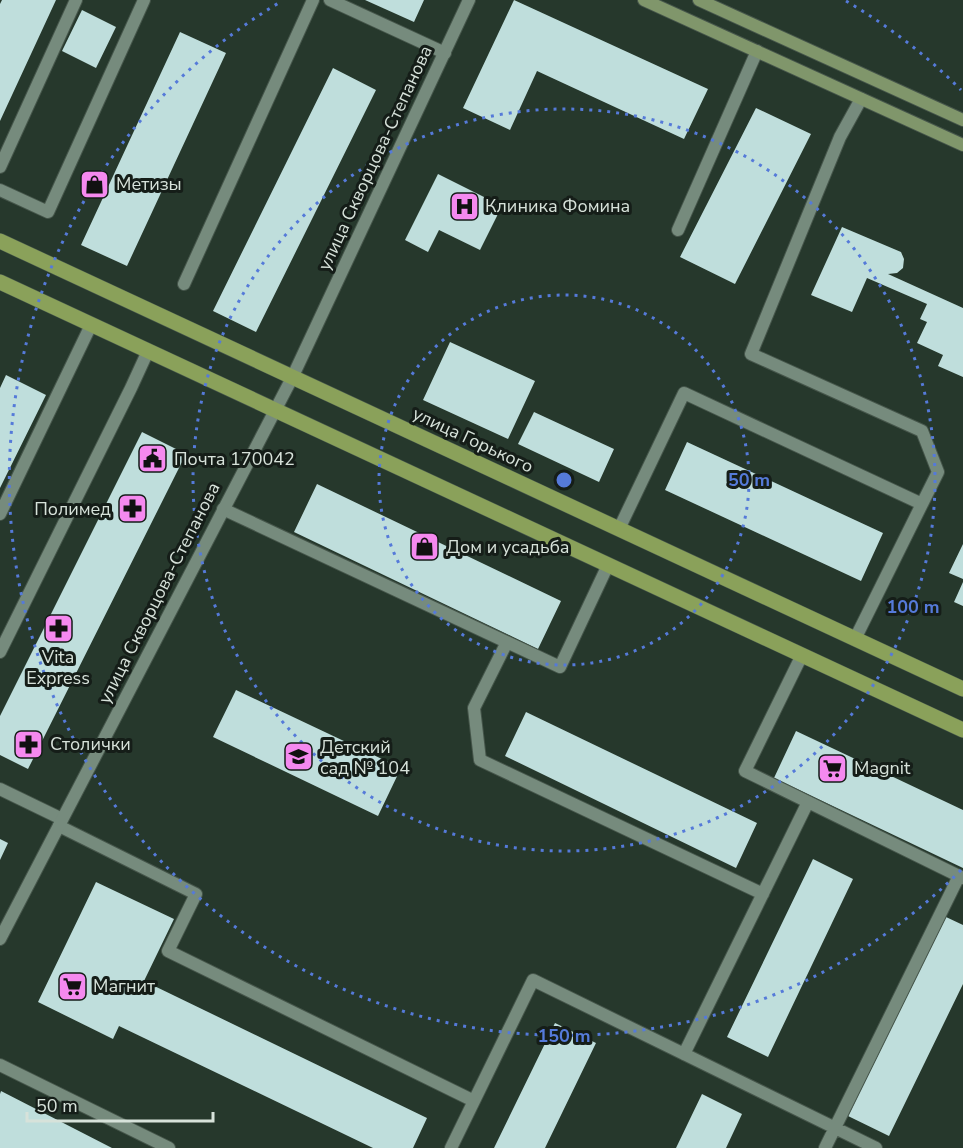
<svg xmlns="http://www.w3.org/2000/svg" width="963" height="1148" font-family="'Nunito Sans',sans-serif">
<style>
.building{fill:#bfdedc}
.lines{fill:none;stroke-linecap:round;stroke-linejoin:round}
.service-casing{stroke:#46564b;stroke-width:14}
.minor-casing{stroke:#46564b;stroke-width:14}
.tertiary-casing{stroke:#46564b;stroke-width:14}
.secondary-casing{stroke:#46564b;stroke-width:14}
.primary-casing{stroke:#46564b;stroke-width:16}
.service{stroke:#768b7d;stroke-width:12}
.minor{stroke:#768b7d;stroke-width:12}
.tertiary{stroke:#768b7d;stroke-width:12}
.secondary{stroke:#80966b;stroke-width:12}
.primary{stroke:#8aa15a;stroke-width:15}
.ring{fill:none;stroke:#557ad9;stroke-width:3;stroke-dasharray:3 6}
.labels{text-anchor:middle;stroke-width:6;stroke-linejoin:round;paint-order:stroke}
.street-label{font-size:18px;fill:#d7e2da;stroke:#151d18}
.poi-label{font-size:18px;fill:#d7e2da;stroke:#151d18;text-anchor:start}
.centre{fill:#557ad9;stroke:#151d18;stroke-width:3}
.ring-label{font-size:18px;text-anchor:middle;font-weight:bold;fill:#557ad9;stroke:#151d18;stroke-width:6;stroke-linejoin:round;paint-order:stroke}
</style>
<rect width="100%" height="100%" fill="#26382c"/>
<!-- building -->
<path class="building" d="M2 0H56L0 121V4Z
M365 0H424L414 22Z
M514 0 708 89 684 139 537 71 510 130 463 108Z
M82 10 116 27 96 68 62 51Z
M180 32 226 53 127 266 81 245Z
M333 68 376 90 256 332 213 311Z
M756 108 811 134 735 284 680 257Z
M438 174 502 206 480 250 439 230 428 252 405 240Z
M842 227 901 252 904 259 903 268 897 273 888 274 963 308V377L938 366 943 355 917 343 927 322 920 319 927 304 867 278 852 312 811 295Z
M450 342 535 381 508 439 423 400Z
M6 375 46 395 0 488V388Z
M534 412 614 449 599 482 518 444Z
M142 432 186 454 28 769 0 755V716Z
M687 442 883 533 861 581 665 490Z
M317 484 561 601 538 649 294 532Z
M963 544V579L949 573Z
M963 582V606L954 602Z
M236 690 401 768 378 816 213 737Z
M526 712 757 823 736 868 505 756Z
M796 731 963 810V868L774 778Z
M0 839 8 843 0 860Z
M813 859 853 879 768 1057 727 1037Z
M96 882 174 919 144 981 427 1118 413 1148H373L119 1026 113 1039 38 1002Z
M946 917 963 925V984L889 1136 848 1116Z
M555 1023 596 1043 545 1148H494Z
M1 1091 112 1148H0V1094Z
M702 1094 742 1114 726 1148H676Z"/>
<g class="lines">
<defs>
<path id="service" d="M330 0 445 53
M861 99 840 137 751 354 922 431 938 472 922 504
M0 167 76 0
M0 190 48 212 144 0
M678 230 757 51
M184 284 313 0
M223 509 560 667 608 565
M0 514 91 325
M619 529 684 393 922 504 855 639
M507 642 474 708 480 760 763 894
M0 652 131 388 148 351
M802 655 745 771 963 878
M0 789 62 819
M59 826 196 894 168 951 474 1101 451 1148
M684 1054 808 802
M474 1101 533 980 876 1148
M825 1148 959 876"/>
<path id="minor" d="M0 1065 169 1148"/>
<path id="tertiary" d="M0 939 292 378 469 0"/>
<path id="secondary" d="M644 0 963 145
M699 0 963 120"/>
<path id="primary" d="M0 241 963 689
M0 282 963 730"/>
</defs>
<!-- service casing -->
<use href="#service" class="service-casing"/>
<!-- minor casing -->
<use href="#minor" class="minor-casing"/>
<!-- tertiary casing -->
<use href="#tertiary" class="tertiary-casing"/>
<!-- secondary casing -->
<use href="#secondary" class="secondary-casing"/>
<!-- primary casing -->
<use href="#primary" class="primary-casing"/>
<!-- service -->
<use href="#service" class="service"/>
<!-- minor -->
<use href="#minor" class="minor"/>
<!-- tertiary -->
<use href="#tertiary" class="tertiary"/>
<!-- secondary -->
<use href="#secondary" class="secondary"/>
<!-- primary -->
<use href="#primary" class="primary"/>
</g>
<!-- distance rings -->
<g class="ring">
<circle cx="564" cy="480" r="185"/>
<circle cx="564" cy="480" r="371"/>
<path d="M961 870A556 556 0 1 1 282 1M846 1A556 556 0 0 1 961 90"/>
</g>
<!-- icons -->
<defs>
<symbol id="shop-square" viewBox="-11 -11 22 22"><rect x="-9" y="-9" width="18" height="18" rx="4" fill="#f589ef" stroke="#151d18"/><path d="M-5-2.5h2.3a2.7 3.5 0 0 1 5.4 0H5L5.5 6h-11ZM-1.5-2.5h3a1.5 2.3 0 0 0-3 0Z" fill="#111"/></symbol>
<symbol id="hospital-square" viewBox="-11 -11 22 22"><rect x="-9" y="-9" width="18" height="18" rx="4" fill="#f589ef" stroke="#151d18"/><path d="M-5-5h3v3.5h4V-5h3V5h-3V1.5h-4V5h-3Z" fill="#111"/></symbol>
<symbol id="civic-square" viewBox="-11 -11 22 22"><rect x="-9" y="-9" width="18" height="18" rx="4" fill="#f589ef" stroke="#151d18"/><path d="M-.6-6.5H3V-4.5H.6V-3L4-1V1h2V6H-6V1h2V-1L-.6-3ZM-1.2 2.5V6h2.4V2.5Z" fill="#111"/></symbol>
<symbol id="pharmacy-square" viewBox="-11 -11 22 22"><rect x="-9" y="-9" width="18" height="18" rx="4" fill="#f589ef" stroke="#151d18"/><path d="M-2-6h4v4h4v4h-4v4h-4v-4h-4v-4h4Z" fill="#111"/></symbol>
<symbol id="school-square" viewBox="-11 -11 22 22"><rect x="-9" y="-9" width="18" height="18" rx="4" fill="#f589ef" stroke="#151d18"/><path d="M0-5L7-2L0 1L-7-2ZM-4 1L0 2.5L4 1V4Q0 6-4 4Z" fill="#111"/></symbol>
<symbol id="supermarket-square" viewBox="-11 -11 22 22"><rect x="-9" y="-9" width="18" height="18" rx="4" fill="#f589ef" stroke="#151d18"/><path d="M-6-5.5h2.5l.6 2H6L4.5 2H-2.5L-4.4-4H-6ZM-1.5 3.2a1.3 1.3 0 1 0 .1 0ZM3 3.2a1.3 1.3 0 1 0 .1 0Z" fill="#111"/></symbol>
</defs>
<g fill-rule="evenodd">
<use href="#shop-square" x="78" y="168" width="33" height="33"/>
<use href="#hospital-square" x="448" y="190" width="33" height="33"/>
<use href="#civic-square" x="136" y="442" width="33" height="33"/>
<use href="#pharmacy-square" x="116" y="492" width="33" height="33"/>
<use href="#shop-square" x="408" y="530" width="33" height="33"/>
<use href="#pharmacy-square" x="42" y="612" width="33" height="33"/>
<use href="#pharmacy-square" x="12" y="728" width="33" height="33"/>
<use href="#school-square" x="282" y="740" width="33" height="33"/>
<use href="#supermarket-square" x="816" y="752" width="33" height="33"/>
<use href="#supermarket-square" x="56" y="970" width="33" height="33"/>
</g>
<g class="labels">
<!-- street labels -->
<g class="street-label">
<text transform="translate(375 158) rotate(-65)" y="6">улица Скворцова-Степанова</text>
<text transform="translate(473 440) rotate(25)" y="6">улица Горького</text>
<text transform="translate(159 593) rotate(-63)" y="6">улица Скворцова-Степанова</text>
</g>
<!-- poi labels -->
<g class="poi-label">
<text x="116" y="190">Метизы</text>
<text x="485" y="212">Клиника Фомина</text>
<text x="174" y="465">Почта 170042</text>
<text x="111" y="515" text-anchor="end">Полимед</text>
<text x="446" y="553">Дом и усадьба</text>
<text x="58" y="663" text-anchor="middle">Vita<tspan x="58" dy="21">Express</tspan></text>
<text x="50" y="750">Столички</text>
<text x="320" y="753">Детский<tspan x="320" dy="21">сад № 104</tspan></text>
<text x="854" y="774">Magnit</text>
<text x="93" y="992">Магнит</text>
</g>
</g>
<circle cx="564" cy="480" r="9" class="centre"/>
<g class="ring-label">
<text x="749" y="486">50 m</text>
<text x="913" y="613">100 m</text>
<text x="564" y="1042">150 m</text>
</g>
<!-- scale -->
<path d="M27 1112v9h186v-9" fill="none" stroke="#d7e2da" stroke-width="3"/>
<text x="36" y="1112" font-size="18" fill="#d7e2da" stroke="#151d18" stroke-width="4.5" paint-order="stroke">50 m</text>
</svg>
